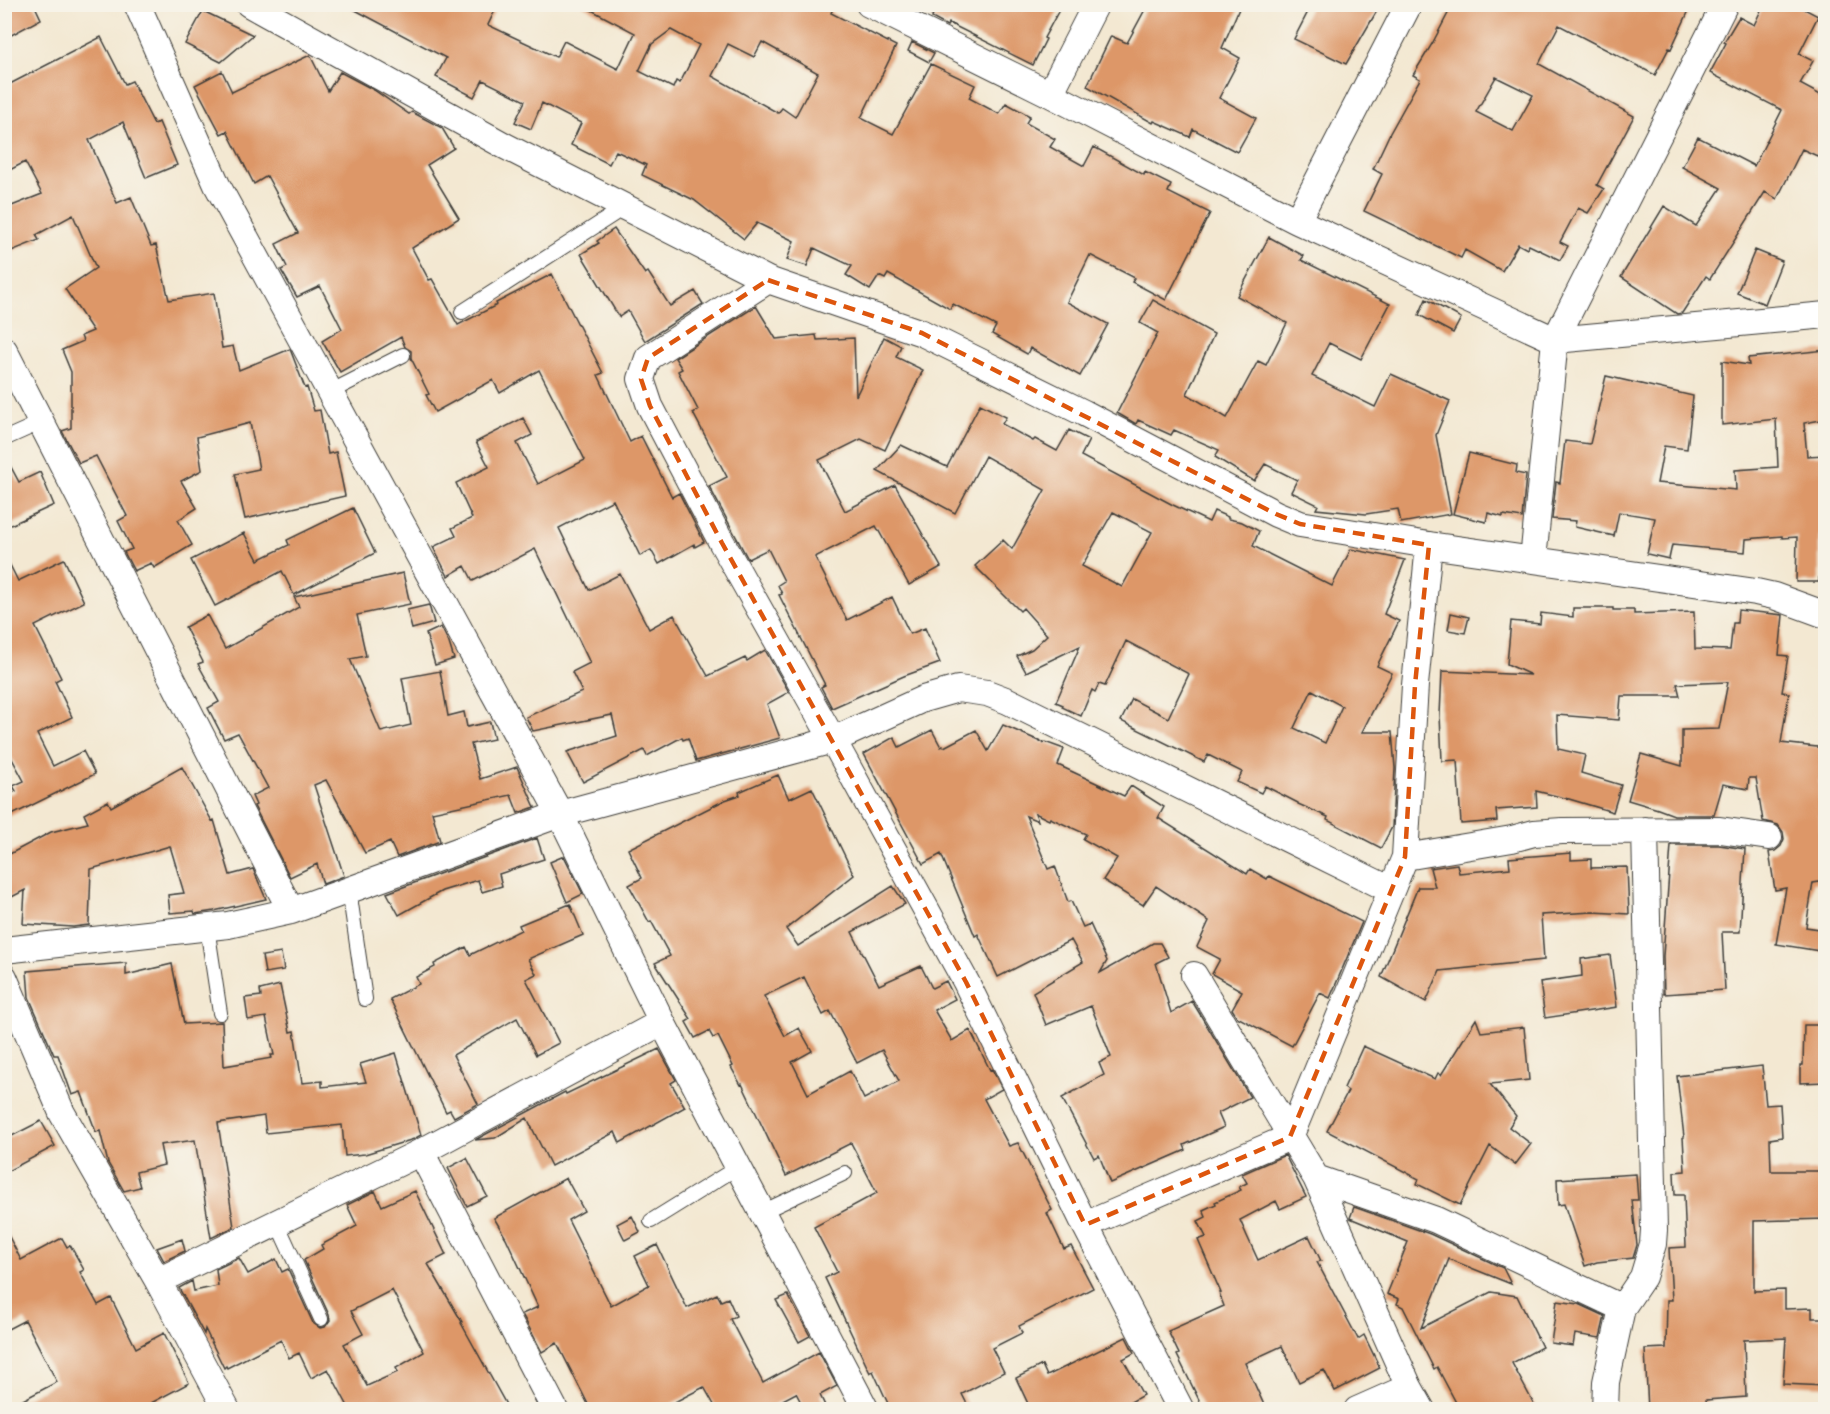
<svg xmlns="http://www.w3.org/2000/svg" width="1830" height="1414" font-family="Pangolin,sans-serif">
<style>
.building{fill:#dd9767;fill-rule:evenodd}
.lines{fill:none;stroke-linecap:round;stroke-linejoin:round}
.service-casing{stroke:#3c3b37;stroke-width:16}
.minor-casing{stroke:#3c3b37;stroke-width:28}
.service{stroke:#fff;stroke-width:14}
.minor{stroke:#fff;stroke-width:26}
.marked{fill:none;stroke:#de560d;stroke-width:4.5;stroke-dasharray:12 8;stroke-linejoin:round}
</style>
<rect width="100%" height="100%" fill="#f7f3e8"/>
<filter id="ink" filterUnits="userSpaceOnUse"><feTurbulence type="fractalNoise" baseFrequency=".0167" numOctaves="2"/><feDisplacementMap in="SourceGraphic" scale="12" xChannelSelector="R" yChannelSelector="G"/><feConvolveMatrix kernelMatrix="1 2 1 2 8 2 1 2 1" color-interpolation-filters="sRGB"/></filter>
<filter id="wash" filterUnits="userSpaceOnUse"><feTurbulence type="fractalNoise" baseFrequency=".008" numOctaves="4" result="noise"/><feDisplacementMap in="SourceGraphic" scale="24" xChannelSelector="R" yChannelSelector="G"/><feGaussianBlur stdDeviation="1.35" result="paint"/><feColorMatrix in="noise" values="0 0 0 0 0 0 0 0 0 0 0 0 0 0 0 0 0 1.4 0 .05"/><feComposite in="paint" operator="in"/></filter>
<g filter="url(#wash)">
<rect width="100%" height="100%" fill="#f3e8d2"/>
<g id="blocks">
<!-- building -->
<path class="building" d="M8 4H34L41 19 4 39V14L11 11Z
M344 4H498L488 25 556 57 564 41 618 69 635 33 580 4H835L831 13 896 46 861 118 893 134 931 64 975 85 969 98 999 114 1006 103 1030 116 1026 123 1055 139 1050 147 1084 166 1094 147 1144 175 1145 172 1171 185 1168 192 1210 213 1166 300 1132 282 1135 278 1090 255 1067 302 1108 324 1080 376 1030 348 1027 354 992 334 996 326 953 304 950 309 888 274 885 279 879 276 870 290 846 275 852 266 814 248 807 266 787 260 794 241 757 223 744 239 694 200 642 175 646 165 616 151 609 164 571 145 581 123 542 103 531 129 515 122 525 101 483 80 474 97 436 77 446 58ZM671 30 699 45 680 83 676 81 673 88 639 71 652 44ZM762 42 818 73 795 117 782 108 778 113 712 76 728 44 754 57Z
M912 4H1050L1059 10 1044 38 1046 39 1033 65 949 23 947 26 932 18 933 15Z
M1148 4H1241L1222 48 1240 58 1219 98 1256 118 1237 152 1193 129 1190 137 1154 121 1153 123 1087 86 1111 36 1127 43Z
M1312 4H1381L1346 64 1294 39Z
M1453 4H1692L1671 49 1669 48 1655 75 1559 25 1539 64 1634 116 1597 185 1604 189 1588 213 1578 208 1560 242 1568 246 1560 260 1529 245 1527 249 1518 244 1502 271 1465 250 1461 258 1364 211 1382 174 1373 169 1390 133 1420 79 1413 75 1432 44ZM1496 77 1533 95 1513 131 1476 112Z
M1764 4H1795L1818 16 1799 54 1813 61 1800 84 1826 98V160L1802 149 1777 199 1765 192 1710 279 1706 276 1682 313 1677 314 1621 277 1664 206 1696 226 1721 188 1682 167 1698 137 1754 166 1782 110 1710 73 1726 43 1724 42 1739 17 1754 25Z
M203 11 253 35 221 62 185 44Z
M101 37 125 84 132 81 154 124 159 122 177 165 146 178 123 122 89 140 117 203 131 197 151 246 156 245 169 300 214 293 222 348 233 346 239 370 290 349 305 388 307 387 314 411 320 410 328 454 336 452 345 496 245 519 235 474 259 469 250 423 197 437 202 470 181 481 197 508 178 520 192 545 154 568 151 563 134 571 124 552 132 549 118 521 127 516 96 456 79 463 62 431 71 428V372L62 350 83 341 81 336 93 331 65 289 96 268 73 215 36 235 39 240 4 254V209L42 194 25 162 4 173V87Z
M912 42 934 53 929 62 908 51Z
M310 55 328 91 340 72 374 90 409 114 412 112 442 128 454 148 427 165 459 218 412 248 429 280 432 279 458 325 497 305 496 303 552 274 603 373 598 375 630 442 641 436 672 497 679 493 704 542 695 547 694 544 659 564 651 550 640 556 613 500 559 528 589 590 620 574 649 629 674 615 708 676 745 658 747 661 765 650 789 692 767 704 780 738 696 761 688 738 683 740 682 737 647 756 644 750 583 782 567 752 617 736 612 715 533 731 526 717 582 692 572 672 590 663 535 549 473 581 465 566 448 576 433 547 456 536 452 528 472 518 456 483 489 467 476 442 523 418 532 435 517 443 538 484 585 460 539 370 500 393 493 380 435 412 426 395 429 394 411 358V351L405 347 401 337 340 372 322 341 342 329 320 286 297 297 281 270 287 267 276 244 298 233 267 176 254 184 227 131 221 134 195 85 222 71 232 92Z
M614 229 645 274 648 272 670 306 695 291 703 304 645 341 628 311 619 317 581 254 599 243 597 241Z
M1269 237 1304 256 1301 260 1390 304 1361 359 1329 343 1312 376 1375 407 1391 374 1450 401 1436 435 1451 514 1401 523 1398 509 1366 514 1316 509 1318 505 1291 492 1297 480 1265 464 1254 481 1215 457 1219 450 1174 430 1171 435 1138 420 1136 424 1117 413 1158 333 1140 323 1153 300 1214 334 1187 394 1227 418 1258 361 1266 365 1287 323 1237 296Z
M1755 250 1782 261 1765 304 1737 293Z
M1426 299 1461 318 1453 333 1419 315Z
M756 306 776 339 816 335 817 340 854 338 856 396 884 337 901 346 896 357 923 370 885 450 861 439 819 460 845 511 895 485 941 567 909 585 876 526 815 557 847 620 892 597 910 634 925 628 940 663 904 676 832 708 821 687 825 685 779 595 782 594 778 585 784 581 768 549 748 559 709 486 727 477 693 413 698 410 678 371 682 369 675 358Z
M1826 350V419L1804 423 1807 456 1826 455V536H1819V582H1796L1797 537 1782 538V536L1746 539 1745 552 1672 545 1669 559 1647 554 1655 518 1619 512 1614 536 1575 527 1576 521 1552 519 1556 482 1560 483 1565 441 1590 444 1606 376 1693 396 1687 449 1664 446 1657 483 1736 490 1735 470 1778 467 1776 419 1722 425V361L1749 365 1748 358Z
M980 404 1006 417 1002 424 1033 441 1035 439 1057 451 1069 430 1089 440 1081 456 1173 505 1209 522 1214 511 1228 517V519L1242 522 1259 531 1253 546 1332 586 1351 549 1405 560 1384 614 1399 621 1377 666 1392 673 1362 732H1392L1395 768 1392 827 1381 848 1327 820 1328 817 1298 804V803L1265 786 1261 793 1237 782 1242 772 1208 755 1204 762 1121 721 1132 699 1168 718 1189 674 1126 641 1105 686 1099 684 1095 692 1092 690 1081 716 1062 707 1063 705 1056 702 1080 646 1026 672 1017 656 1032 649 1047 635 1023 608 1020 611 975 566 1003 540 1012 549 1045 490 985 456 955 513 877 471 901 445 947 467ZM1113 512 1152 532 1122 587 1082 566ZM1312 690 1342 706 1325 743 1294 728Z
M1469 453 1517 465 1516 473 1526 475 1522 518 1503 515V517L1488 513 1486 522 1453 514Z
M4 454 19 482 40 472 54 505 4 528Z
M353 508 375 553 294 595 282 571 215 606 191 560 244 533 258 560 289 545 287 540Z
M4 553 18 581 64 559 84 602 35 626 61 678 55 681 72 717 37 734 53 766 83 751 95 774 4 819V797L16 791 13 786 24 781 4 744Z
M403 573 410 604 357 615 366 656 350 659 381 732 411 725 402 678 440 671 448 716 464 712 467 727 490 722 494 739 471 744 480 779 517 767 535 807 518 813 511 795 432 812 440 841 397 857 390 842 365 853 326 780 314 785 344 876 323 884 317 864 290 877 254 806 256 805 252 796 268 788 238 733 224 739 208 708 219 702 198 664 203 662 185 627 207 615 225 649 299 607 294 597Z
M429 605 434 623 412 629 407 610Z
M1573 608H1613V610H1634V614L1694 612 1695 649 1730 650 1733 623H1737L1738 610 1783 615 1779 655 1788 656 1782 692 1789 693 1781 743 1826 748V781L1819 780 1820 831 1826 865V881L1813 883 1806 927 1826 930V952L1776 944 1786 888 1775 890 1769 852 1775 851 1781 846 1784 839 1783 832 1778 825 1763 821 1756 778H1749L1748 789 1723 784 1714 815H1674L1658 809 1628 800 1641 754 1682 766V730L1719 729 1728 682 1677 684 1680 696H1621L1619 720 1557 715 1558 749 1585 755 1581 773 1621 785 1613 812 1569 799 1536 791 1537 807 1496 810 1497 821 1461 824 1457 760 1442 761 1440 715 1442 671 1531 675 1507 664 1511 621 1540 624 1541 613 1573 617Z
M1451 613 1469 617 1465 633 1448 630Z
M441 627 449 643 454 659 435 665 426 634Z
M1003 725 1044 743 1045 742 1064 749 1058 765 1124 796 1131 786 1164 807 1158 818 1247 874 1250 869 1267 879 1269 876 1362 922 1330 998 1320 993 1292 1046 1237 1017 1232 1009 1242 991 1212 974 1220 959 1197 947 1209 921 1156 886 1143 905 1103 880 1117 858 1083 839 1086 834 1050 818 1049 820 1035 813 1038 821 1026 816 1048 869 1055 866 1068 902 1071 901 1083 927 1090 924 1107 961 1100 973 1153 943H1160L1168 957 1156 963 1171 1013 1192 1001 1250 1097 1218 1113 1224 1127 1184 1145 1186 1150 1110 1183 1099 1155 1094 1158 1062 1098 1104 1075 1099 1063 1111 1057 1091 1006 1046 1025 1033 992 1083 962 1071 940 998 977 978 934 975 936 941 854 923 864 864 754 894 737 899 747 932 730 941 747 943 746 944 747 976 730 988 751Z
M182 767 212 821 214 820 230 875 253 869 266 899 214 911 195 914 194 911 170 913 168 895 184 893 170 846 91 869 89 925 73 927 23 924 25 890 4 901V857L51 832 88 823 84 814 108 801 111 807Z
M778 775 789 799 812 788 854 875 786 929 798 946 893 886 905 904 852 932 879 985 921 966 932 988 946 981 955 999 934 1010 952 1041 970 1030 990 1070 992 1069 1002 1089 984 1099 1009 1146 1018 1143 1052 1210 1047 1213 1064 1249 1071 1246 1093 1288 1019 1326 1022 1333 992 1348 1004 1372 962 1394 970 1410H891L873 1371 870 1373 825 1278 837 1272 814 1227 877 1193 851 1143 786 1176 742 1084 741 1085 731 1067 733 1066 718 1036 713 1038 709 1031 695 1038 686 1022 691 1019 655 963 670 956 651 921 649 922 629 885 642 878 628 849 725 800 740 795 739 792ZM804 977 823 1015 830 1011 857 1063 882 1050 899 1081 864 1099 850 1071 808 1094 792 1062 812 1051 799 1028 785 1036 764 996Z
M537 838 544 859 499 874 502 886 482 892 478 880 442 891 399 915 387 893Z
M1671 845H1719L1745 849 1740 932H1722L1725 990 1664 994 1663 956Z
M1571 853V860L1591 859V868L1627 867 1629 914 1593 912 1541 915 1544 960 1440 971 1426 1002 1381 977 1418 887H1435L1430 868 1457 864 1459 873 1510 868 1509 858Z
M564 856 583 894 567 902 550 862Z
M570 904 583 935 528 959 536 974 526 979 559 1043 536 1055 517 1018 453 1055 478 1104 454 1117 450 1110 446 1112 390 999 419 984 416 977 435 967 434 964 466 947 470 955 521 930 519 925Z
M281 953 284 970 265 973 262 956Z
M1610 955 1617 1007 1545 1018 1540 982 1582 976 1581 959Z
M126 963V975L172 964 184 1024 222 1022 224 1066 272 1058 271 1055H274L266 1017 248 1020 245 998 261 996 260 990 280 985 290 1032 294 1031 302 1083 322 1081V1087L366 1082 360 1064 396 1053 421 1135 414 1139 365 1154 345 1156 342 1125 266 1133 264 1116 218 1123 234 1227 211 1238 195 1140 160 1145 164 1165 136 1172 140 1187 124 1191 108 1163 100 1131 96 1132 81 1092 72 1095 58 1055H54L29 997 27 971Z
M1476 1019 1481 1032 1524 1027 1529 1080 1490 1084 1516 1116 1509 1127 1531 1144 1515 1165 1490 1146 1460 1205 1417 1184 1419 1179 1327 1131 1348 1091 1344 1088 1363 1046 1435 1079 1438 1073 1441 1075Z
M1804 1025H1826V1082L1800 1083V1065H1803Z
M659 1049 676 1080 671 1083 685 1107 620 1143 615 1132 551 1166 527 1118 495 1138 475 1140 565 1092 566 1094Z
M1762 1066 1766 1105 1780 1104 1782 1137 1770 1139 1771 1171H1826V1219L1754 1221V1291L1785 1290V1309L1812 1308V1318H1826V1386L1783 1384 1786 1338 1744 1340 1746 1397 1706 1400 1707 1410H1648L1645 1349 1666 1348 1667 1300H1672L1669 1248 1686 1247 1684 1195H1675L1674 1172 1685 1171 1683 1137H1684L1677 1076Z
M41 1121 55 1146 4 1173V1140Z
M1285 1155 1306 1197 1280 1209 1276 1201 1240 1220 1247 1236 1258 1260 1309 1236 1321 1261 1317 1262 1358 1339 1364 1335 1380 1368 1335 1391 1324 1370 1299 1382 1282 1346 1245 1363 1264 1405 1254 1410H1204L1177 1355 1179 1354 1168 1331 1224 1306 1219 1293H1221L1198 1240 1206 1237 1198 1221 1206 1217 1203 1210 1216 1204 1215 1202 1241 1190 1239 1187 1247 1183 1242 1174Z
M467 1158 487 1196 467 1206 448 1168Z
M1636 1174 1638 1200H1632L1637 1245 1633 1258 1597 1262 1585 1266 1564 1204 1558 1205 1557 1179Z
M566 1178 584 1211 568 1220 611 1306 649 1285 635 1256 657 1245 687 1308 717 1294 721 1301 728 1298 736 1316 730 1319 763 1383 819 1352 837 1386 820 1395 827 1410H805L796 1393 764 1410H717L704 1387 659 1410H591L557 1343 542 1352 522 1314 538 1307 506 1238 494 1218Z
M375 1191 382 1206 415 1191 446 1255 428 1264 462 1322 461 1323 509 1410H350L328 1369 311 1378 299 1353 289 1358 281 1340 227 1368 226 1366 224 1368 205 1329 204 1334 179 1288 192 1281 194 1291 218 1286 216 1269 239 1258 248 1274 276 1259 282 1272 288 1269 313 1323 320 1328 325 1327 330 1320 329 1315 304 1260 323 1249 321 1245 357 1226 347 1205ZM392 1290 424 1352 396 1368 398 1372 367 1386 344 1344 363 1334 351 1311Z
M1354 1207 1430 1234 1503 1268 1511 1284 1449 1259 1421 1328 1491 1292 1517 1296 1542 1347 1512 1363 1537 1410H1460L1437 1367 1434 1369 1403 1307 1397 1304 1399 1299 1387 1294 1408 1242 1350 1218Z
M632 1216 640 1232 625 1240 617 1224Z
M4 1227 21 1260 62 1238 67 1247 70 1245 84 1270 80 1272 98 1305 111 1298 136 1348 164 1333 189 1383 138 1410H4L57 1382 25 1320 4 1331Z
M182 1239 185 1251 164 1261 157 1248Z
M788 1295 810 1336 799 1342 776 1300Z
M1557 1301 1579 1304 1605 1316 1600 1338 1575 1334 1573 1346 1551 1343Z
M1126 1337 1134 1353 1123 1359 1143 1395 1117 1410H1031L1016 1378 1042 1365 1047 1376Z"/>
</g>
</g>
<g filter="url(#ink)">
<use href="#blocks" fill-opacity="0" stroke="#3c3b37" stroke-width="1.5"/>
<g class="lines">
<defs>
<path id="service" d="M462 312 625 207
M330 392 403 355
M4 439 42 422
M349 890 365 999
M207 927 220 1013
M762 1212 845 1173
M651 1221 738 1167
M277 1223 321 1319"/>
<path id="minor" d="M137 4 217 185 560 814 662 1022 866 1410
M249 4 505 146 768 280 922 333 1084 413 1276 514 1300 524 1429 545 1756 592 1774 596 1826 615
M869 4 1050 94 1297 221 1555 340 1826 315
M1050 94 1096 4
M1297 221 1409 4
M768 280 648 358 641 379 650 406 722 543 833 740 966 982 1085 1225 1181 1410
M4 350 291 911
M1533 560 1555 340 1725 4
M1405 857 1512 839 1534 833 1562 831 1720 830 1769 837
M4 950 228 925 291 911 560 814 833 740 923 699 958 689 987 693 1008 701 1391 890
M1194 975 1316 1178 1409 1387 1422 1410
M4 977 62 1113 158 1281 227 1410
M421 1152 555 1410
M1316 1178 1436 1220 1622 1308
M1085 1225 1290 1137 1405 857 1415 685 1429 545
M158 1281 421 1152 662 1022
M1357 1410 1409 1387
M1605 1410 1606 1382 1622 1308 1643 1277 1653 1244 1654 1230 1645 830"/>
</defs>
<!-- service casing -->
<use href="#service" class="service-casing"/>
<!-- minor casing -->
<use href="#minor" class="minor-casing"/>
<!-- service -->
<use href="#service" class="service"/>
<!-- minor -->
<use href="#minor" class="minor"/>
</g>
</g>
<!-- marked area -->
<path class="marked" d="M768 280 922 333 1276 514 1300 524 1429 545 1415 685 1405 857 1290 1137 1085 1225 966 982 722 543 650 406 641 379 648 358Z"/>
<!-- margin -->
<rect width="1830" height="1414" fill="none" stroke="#f7f3e8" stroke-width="24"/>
</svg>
